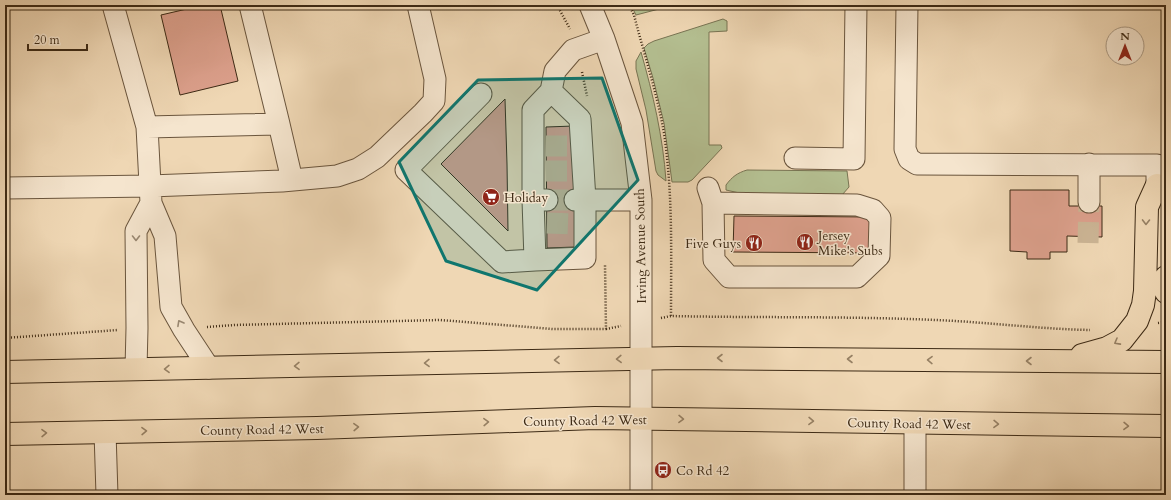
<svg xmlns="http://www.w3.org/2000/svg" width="1171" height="500" font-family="Cardo,serif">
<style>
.green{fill:#b4bf91;stroke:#787453}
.building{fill:#dca08c;stroke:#3d2a15}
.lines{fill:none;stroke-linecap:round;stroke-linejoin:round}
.minor-tunnel{stroke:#cbb494;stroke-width:21;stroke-dasharray:21 10;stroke-linecap:butt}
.minor-casing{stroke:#6a553d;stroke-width:23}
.highway-casing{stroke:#3d2a15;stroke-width:24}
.path{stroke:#3d2a15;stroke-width:2.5;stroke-dasharray:1 2;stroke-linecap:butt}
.minor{stroke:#f5e5ce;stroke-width:21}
.highway{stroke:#efd7b4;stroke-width:22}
.oneway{stroke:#968064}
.oneway2{stroke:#998872}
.marked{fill:#0f766e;fill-opacity:0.2;stroke:#0f766e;stroke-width:3;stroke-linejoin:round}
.labels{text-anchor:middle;stroke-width:3;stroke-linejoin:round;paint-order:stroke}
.poi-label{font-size:13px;fill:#3d2a15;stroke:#f5e5ce;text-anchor:start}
.street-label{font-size:13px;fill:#3d2a15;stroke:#f5e5ce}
</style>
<rect width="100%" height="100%" fill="#efd7b4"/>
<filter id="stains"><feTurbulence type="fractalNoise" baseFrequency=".005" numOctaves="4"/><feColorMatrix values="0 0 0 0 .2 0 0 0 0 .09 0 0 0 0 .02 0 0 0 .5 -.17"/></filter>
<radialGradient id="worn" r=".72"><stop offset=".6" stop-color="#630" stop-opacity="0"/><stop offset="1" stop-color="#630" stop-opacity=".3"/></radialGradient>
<!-- green -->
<path class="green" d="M631 5H662L659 9 636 15Z
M723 19 727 21V31L709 32V145H721L722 148 692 180 688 182H672L664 123 653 78 644 48 648 44 654 41Z
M641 52C653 94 663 137 666 181L658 175 656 171 646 110 636 69V61Z
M747 170 847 171 849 187 842 195 744 194 726 190V185C732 177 737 173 747 170Z"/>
<!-- building -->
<path class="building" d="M204 5H220L238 81 180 95 161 15Z
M505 99 507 164 508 231 441 164Z
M574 126 575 247 547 248 546 127Z
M1010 190H1069V206H1102V237L1067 236V252H1050V259H1027V252L1010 251Z
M734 216 875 217V253L733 252Z"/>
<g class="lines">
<!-- minor-tunnel -->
<path class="minor-tunnel" d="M546 146H574
M546 171H574
M547 200H575
M547 223 575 224
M1088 243 1089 202"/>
<defs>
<path id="minor" d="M113 5 147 127 151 203 165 236 171 307 184 330 209 368
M250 5 279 124
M590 5 604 39 632 123 641 200V495
M907 5 905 149 909 159 917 164 1157 165V185
M481 94 406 170 502 262 535 260 533 200
M147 127 279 124 292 180
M795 158 854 159 856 5
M1089 164V202
M5 188 150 186 282 181 337 176 358 169 377 157 423 113 434 101 435 79 418 5
M708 188 713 203 714 260 729 277H857L879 256 880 218 873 210 857 205 713 203
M547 200H533V110L551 91 555 71 573 50 604 39
M575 200H641
M535 260 585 258V200L580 119 551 91
M136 369 137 328 136 231 151 203
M915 423V495
M105 432 107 495"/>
<path id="highway" d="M1166 277V292
M1082 355 1107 348 1122 340 1137 321 1143 305 1145 291 1147 207 1157 185
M5 372 677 358 1166 362
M5 434 317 428 595 418 1166 426"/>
</defs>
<!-- minor casing -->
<use href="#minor" class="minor-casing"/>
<!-- highway casing -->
<use href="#highway" class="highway-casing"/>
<!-- path -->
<path class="path" d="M557 5 570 29
M629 5 634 15C644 54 657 93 664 133 673 194 671 255 671 316
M582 72 587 96
M661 318 671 316C759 318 847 316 935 320 987 322 1038 329 1090 330
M1158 323 1166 322
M207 327 234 325 440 320 553 329H606L605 265
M606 329 621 326
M5 338 118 330"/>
<!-- minor -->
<use href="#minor" class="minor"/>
<!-- highway -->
<use href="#highway" class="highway"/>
</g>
<!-- one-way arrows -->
<defs><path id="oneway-chevron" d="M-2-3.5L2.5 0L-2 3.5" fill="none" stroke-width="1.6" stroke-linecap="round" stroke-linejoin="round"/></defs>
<g class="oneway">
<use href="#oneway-chevron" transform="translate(1146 222) rotate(91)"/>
<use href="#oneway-chevron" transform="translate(1117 342) rotate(151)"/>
<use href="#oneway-chevron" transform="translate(720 358) rotate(-180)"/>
<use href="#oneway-chevron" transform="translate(619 359) rotate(178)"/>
<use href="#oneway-chevron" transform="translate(850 359) rotate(-180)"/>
<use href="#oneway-chevron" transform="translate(557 360) rotate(179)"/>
<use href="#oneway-chevron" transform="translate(930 360) rotate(-179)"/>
<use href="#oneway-chevron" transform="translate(1029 361) rotate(-180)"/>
<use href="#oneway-chevron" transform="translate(427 363) rotate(179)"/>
<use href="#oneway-chevron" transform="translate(297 366) rotate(179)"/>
<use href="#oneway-chevron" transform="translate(167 369) rotate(179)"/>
<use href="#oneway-chevron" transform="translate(681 419) rotate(1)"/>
<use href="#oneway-chevron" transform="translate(811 421) rotate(1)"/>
<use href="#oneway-chevron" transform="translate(486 422) rotate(-2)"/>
<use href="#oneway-chevron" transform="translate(996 424) rotate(1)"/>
<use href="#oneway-chevron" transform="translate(1126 426) rotate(1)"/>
<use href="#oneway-chevron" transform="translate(356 427) rotate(-2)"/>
<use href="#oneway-chevron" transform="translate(144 431) rotate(-1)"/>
<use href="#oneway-chevron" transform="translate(44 433) rotate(-1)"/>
</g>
<g class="oneway2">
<use href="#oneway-chevron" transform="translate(136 238) rotate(90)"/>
<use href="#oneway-chevron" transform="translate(180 323) rotate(-119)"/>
</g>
<!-- marked area -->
<path class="marked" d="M602 78 638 180 537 290 446 261 399 162 478 80Z"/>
<!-- icons -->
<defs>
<symbol id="supermarket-disc" viewBox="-11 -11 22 22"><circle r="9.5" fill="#8f2418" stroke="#f5e5ce"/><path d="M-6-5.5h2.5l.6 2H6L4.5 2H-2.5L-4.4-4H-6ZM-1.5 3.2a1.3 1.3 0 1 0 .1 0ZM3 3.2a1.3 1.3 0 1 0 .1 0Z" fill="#fff"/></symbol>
<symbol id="restaurant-disc" viewBox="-11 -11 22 22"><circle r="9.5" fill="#8f2418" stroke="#f5e5ce"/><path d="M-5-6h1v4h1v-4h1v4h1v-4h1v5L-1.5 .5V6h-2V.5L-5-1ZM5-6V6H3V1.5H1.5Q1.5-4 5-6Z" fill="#fff"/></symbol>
<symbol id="bus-disc" viewBox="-11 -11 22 22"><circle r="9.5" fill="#8f2418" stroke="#f5e5ce"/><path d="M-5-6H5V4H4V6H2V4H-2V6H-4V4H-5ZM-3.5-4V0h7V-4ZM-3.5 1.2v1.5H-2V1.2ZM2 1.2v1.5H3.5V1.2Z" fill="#fff"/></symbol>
</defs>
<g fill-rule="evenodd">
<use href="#supermarket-disc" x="481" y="187" width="20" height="20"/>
<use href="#restaurant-disc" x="795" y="232" width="20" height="20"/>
<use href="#restaurant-disc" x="744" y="233" width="20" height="20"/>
<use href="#bus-disc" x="653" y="460" width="20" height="20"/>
</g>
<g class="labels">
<!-- poi labels -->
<g class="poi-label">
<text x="504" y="202">Holiday</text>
<text x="818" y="240">Jersey<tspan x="818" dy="15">Mike's Subs</tspan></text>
<text x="741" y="248" text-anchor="end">Five Guys</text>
<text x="676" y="475">Co Rd 42</text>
</g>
<!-- street labels -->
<g class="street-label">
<text transform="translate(640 246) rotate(-91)" y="5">Irving Avenue South</text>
<text transform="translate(585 420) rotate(-1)" y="5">County Road 42 West</text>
<text transform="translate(909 423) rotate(1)" y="5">County Road 42 West</text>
<text transform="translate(262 429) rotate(-1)" y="5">County Road 42 West</text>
</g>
</g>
<!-- margin -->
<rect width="1171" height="500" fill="none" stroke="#efd7b4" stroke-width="20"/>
<rect x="6" y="6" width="1159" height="488" fill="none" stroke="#3d2a15" stroke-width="2"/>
<rect x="10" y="10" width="1151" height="480" fill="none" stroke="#3d2a15"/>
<!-- north arrow -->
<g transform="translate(1125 46)"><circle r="19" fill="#f5e5ce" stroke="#ab9a84"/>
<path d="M0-3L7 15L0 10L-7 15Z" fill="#8f2418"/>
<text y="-6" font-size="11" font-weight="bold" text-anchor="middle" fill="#3d2a15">N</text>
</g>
<!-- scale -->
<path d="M28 44v6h59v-6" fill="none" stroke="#3d2a15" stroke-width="2"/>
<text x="34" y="44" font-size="12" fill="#3d2a15" stroke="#f5e5ce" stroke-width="3" paint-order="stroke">20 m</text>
<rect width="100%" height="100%" filter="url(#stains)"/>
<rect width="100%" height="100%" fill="url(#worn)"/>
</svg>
